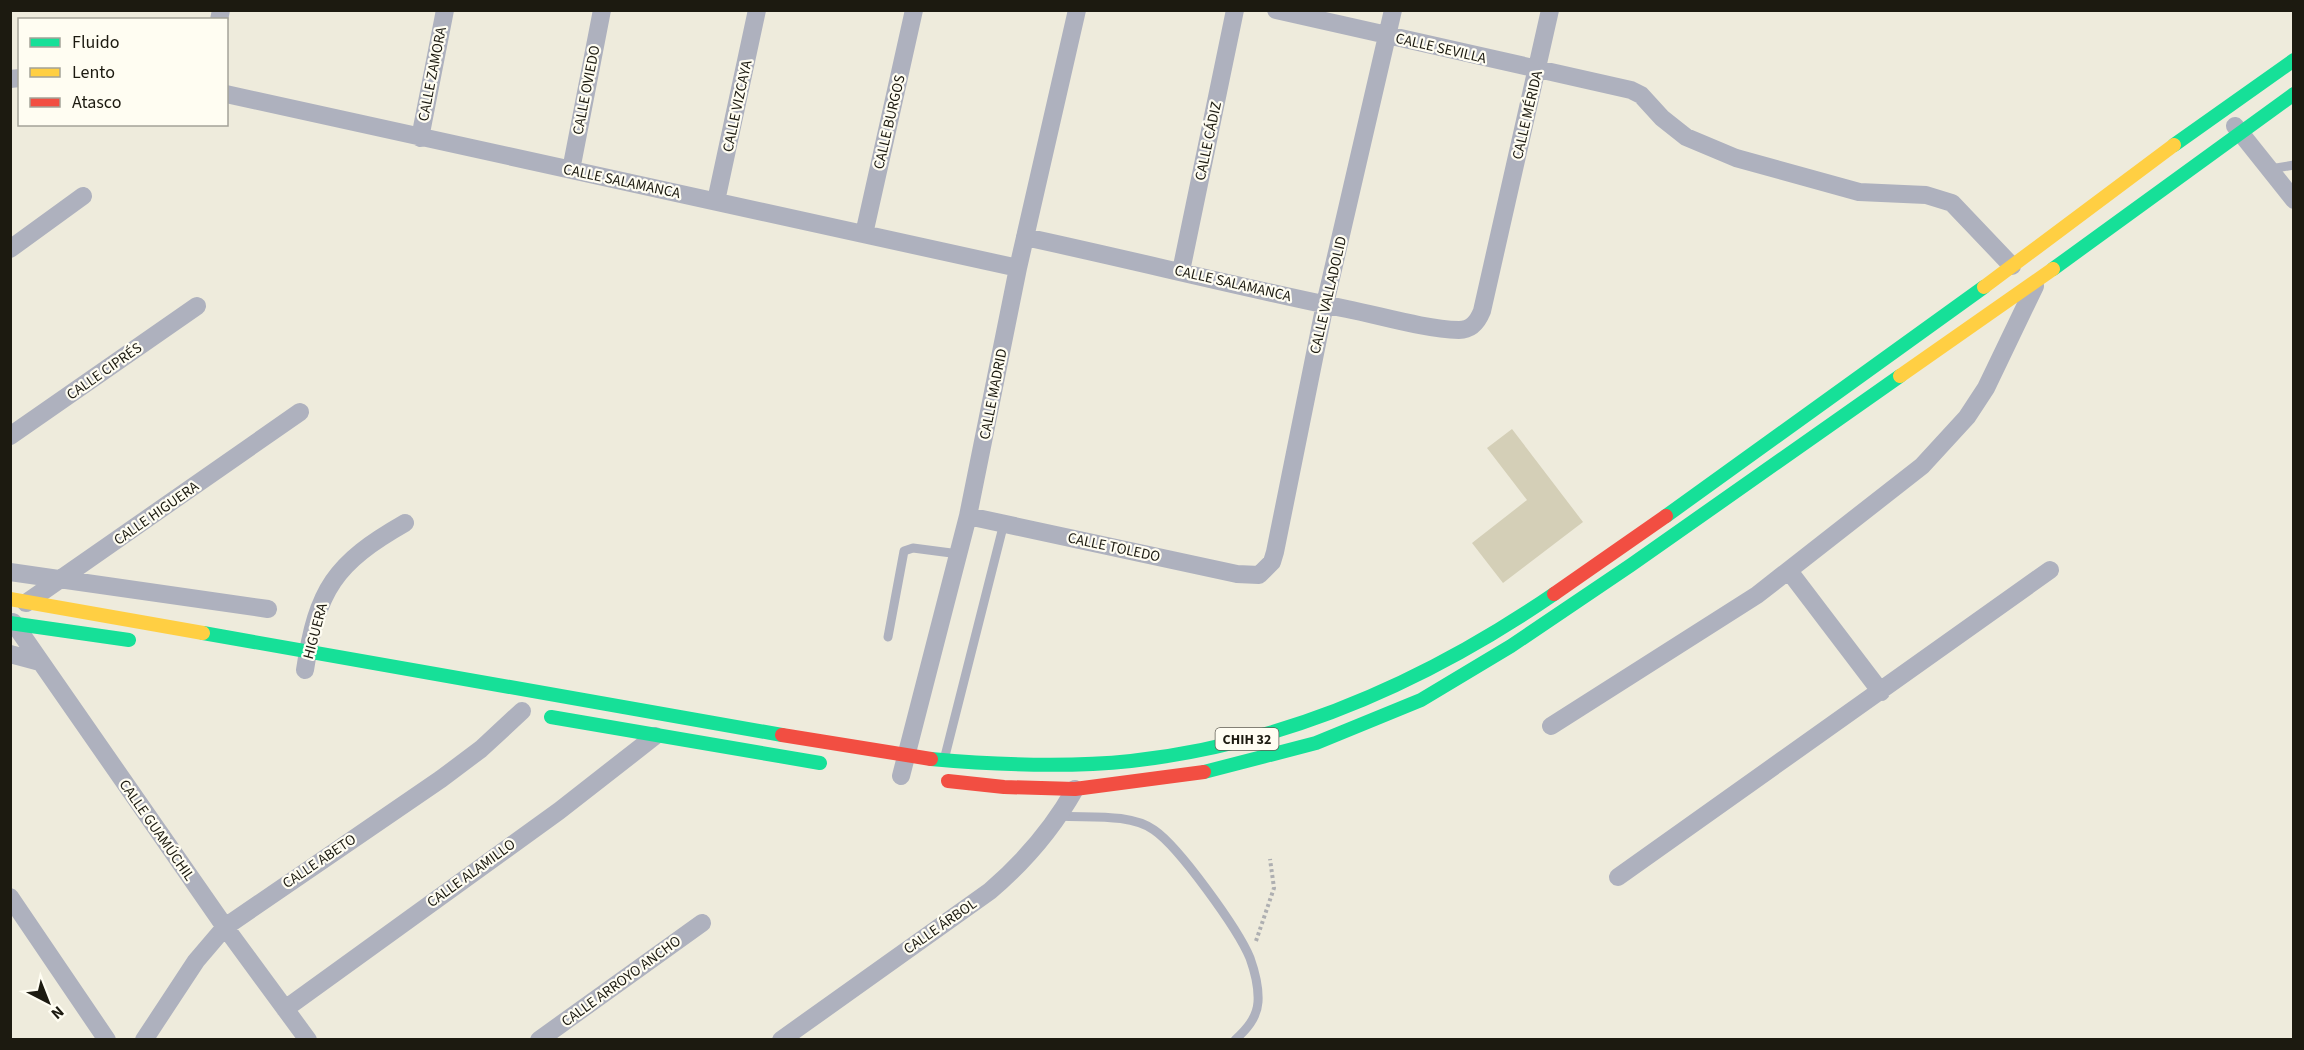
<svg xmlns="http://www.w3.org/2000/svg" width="2304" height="1050" font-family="'Source Sans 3',sans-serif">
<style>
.building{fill:#d4cfb7}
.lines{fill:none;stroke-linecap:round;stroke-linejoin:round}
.path{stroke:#aeafb1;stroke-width:4;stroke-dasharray:3 3;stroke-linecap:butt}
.lane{stroke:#aeb1be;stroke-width:9}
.street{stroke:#aeb1be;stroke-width:18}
.fast{stroke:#16e098;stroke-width:14}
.slow{stroke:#ffcf43;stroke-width:14}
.jam{stroke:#f24e42;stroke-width:14}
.labels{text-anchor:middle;stroke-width:4.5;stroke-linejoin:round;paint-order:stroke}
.shield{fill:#fffdf2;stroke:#605e54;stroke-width:1.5}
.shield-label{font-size:14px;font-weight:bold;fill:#1c1a10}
.street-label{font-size:15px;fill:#1c1a10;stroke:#fffdf2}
</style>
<rect width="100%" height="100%" fill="#eeebdc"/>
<!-- building -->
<path class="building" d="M1512 429 1583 522 1503 583 1472 543 1527 500 1487 448Z"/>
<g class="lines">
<!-- path -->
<path class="path" d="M1256 941 1274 888 1270 859"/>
<!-- lane -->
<path class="lane" d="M2270 169 2294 165
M888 637 904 551 913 548 959 554
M945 756 1004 523
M1060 816C1088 818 1130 813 1154 830 1179 847 1238 929 1250 958 1255 972 1259 986 1258 1002 1257 1018 1246 1030 1235 1040"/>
<!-- street -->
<path class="street" d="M1276 10 1631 90 1641 95 1662 118 1686 137 1736 158 1859 192 1926 195 1952 203 2012 266
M219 20 221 10
M10 79 20 78
M226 94 1018 268
M2235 126 2294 200
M420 138 445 10
M571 170 602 10
M716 201 757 10
M864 234 914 10
M1025 237C1132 260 1239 287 1347 309 1382 316 1424 329 1459 330 1472 330 1478 321 1482 311L1550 10
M10 249 83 196
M1181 271 1235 10
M10 436 197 306
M968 516 1237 574 1259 575 1272 562 1275 552 1325 304 1393 10
M1789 571 1881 692
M10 572 268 609
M26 603 300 412
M13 622 225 927 308 1040
M10 654 40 662
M305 670C317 589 335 563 405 523
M1551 726 1757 595 1922 466 1967 417 1986 388 2035 286
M901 776 968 516 1018 268 1077 10
M1618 877 2050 570
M10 897 107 1040
M285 1009 559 811 655 736
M144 1040 196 961 225 927 441 779 481 749 522 711
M539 1040 702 923
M781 1040 990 891C1025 861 1052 830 1075 789"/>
<!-- fast -->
<path class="fast" d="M2174 145 2294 60
M2053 269 2294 94
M1666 516 1984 287
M10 623 129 640
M203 633 782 735
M551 717 820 763
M931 759C998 765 1065 768 1131 761 1285 744 1427 681 1554 594
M1204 772 1316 743 1421 700 1511 646 1631 565 1900 376"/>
<!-- slow -->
<path class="slow" d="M1984 287 2174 145
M1900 376 2053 269
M10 599 203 633"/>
<!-- jam -->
<path class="jam" d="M1554 594 1666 516
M782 735 931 759
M948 781 1004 787 1075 789 1204 772"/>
</g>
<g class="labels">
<!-- shield labels -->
<rect class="shield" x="1215.5" y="728" width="63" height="22" rx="4.5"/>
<g class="shield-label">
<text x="1247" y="744">CHIH 32</text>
</g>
<!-- street labels -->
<g class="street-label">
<text transform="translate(1441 48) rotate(13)" y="5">CALLE SEVILLA</text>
<text transform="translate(432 74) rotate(-79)" y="5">CALLE ZAMORA</text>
<text transform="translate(586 90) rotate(-79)" y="5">CALLE OVIEDO</text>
<text transform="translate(737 106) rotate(-78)" y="5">CALLE VIZCAYA</text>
<text transform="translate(1527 115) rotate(-77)" y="5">CALLE MÉRIDA</text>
<text transform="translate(889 122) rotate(-77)" y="5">CALLE BURGOS</text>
<text transform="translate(1208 141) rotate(-78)" y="5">CALLE CÁDIZ</text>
<text transform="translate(622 181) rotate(12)" y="5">CALLE SALAMANCA</text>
<text transform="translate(1233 283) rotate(13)" y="5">CALLE SALAMANCA</text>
<text transform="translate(1328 295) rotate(-77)" y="5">CALLE VALLADOLID</text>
<text transform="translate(104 371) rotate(-35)" y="5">CALLE CIPRÉS</text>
<text transform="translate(993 394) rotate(-79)" y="5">CALLE MADRID</text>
<text transform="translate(156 513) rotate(-35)" y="5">CALLE HIGUERA</text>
<text transform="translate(1114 547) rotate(12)" y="5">CALLE TOLEDO</text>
<text transform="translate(315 631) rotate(-75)" y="5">HIGUERA</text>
<text transform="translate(157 830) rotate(55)" y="5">CALLE GUAMÚCHIL</text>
<text transform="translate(319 861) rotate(-34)" y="5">CALLE ABETO</text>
<text transform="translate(471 873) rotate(-36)" y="5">CALLE ALAMILLO</text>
<text transform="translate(940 926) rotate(-35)" y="5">CALLE ÁRBOL</text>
<text transform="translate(621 981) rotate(-36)" y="5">CALLE ARROYO ANCHO</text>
</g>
</g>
<!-- border -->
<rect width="2304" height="1050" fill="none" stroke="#1c1a10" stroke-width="24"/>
<!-- legend -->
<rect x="18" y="18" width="210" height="108" fill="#fffdf2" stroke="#a4a298" stroke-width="1.5"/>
<rect x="30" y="38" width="30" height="9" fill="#16e098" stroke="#a4a298" stroke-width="1.5"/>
<text x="72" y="48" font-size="18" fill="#1c1a10">Fluido</text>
<rect x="30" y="68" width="30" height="9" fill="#ffcf43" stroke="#a4a298" stroke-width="1.5"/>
<text x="72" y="78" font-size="18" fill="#1c1a10">Lento</text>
<rect x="30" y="98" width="30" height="9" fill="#f24e42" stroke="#a4a298" stroke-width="1.5"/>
<text x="72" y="108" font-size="18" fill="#1c1a10">Atasco</text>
<!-- north arrow -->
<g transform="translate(48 1002) rotate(138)" stroke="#fffdf2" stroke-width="4.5" paint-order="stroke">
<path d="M0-4.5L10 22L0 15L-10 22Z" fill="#1c1a10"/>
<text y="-9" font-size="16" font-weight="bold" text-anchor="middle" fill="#1c1a10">N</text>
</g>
</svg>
